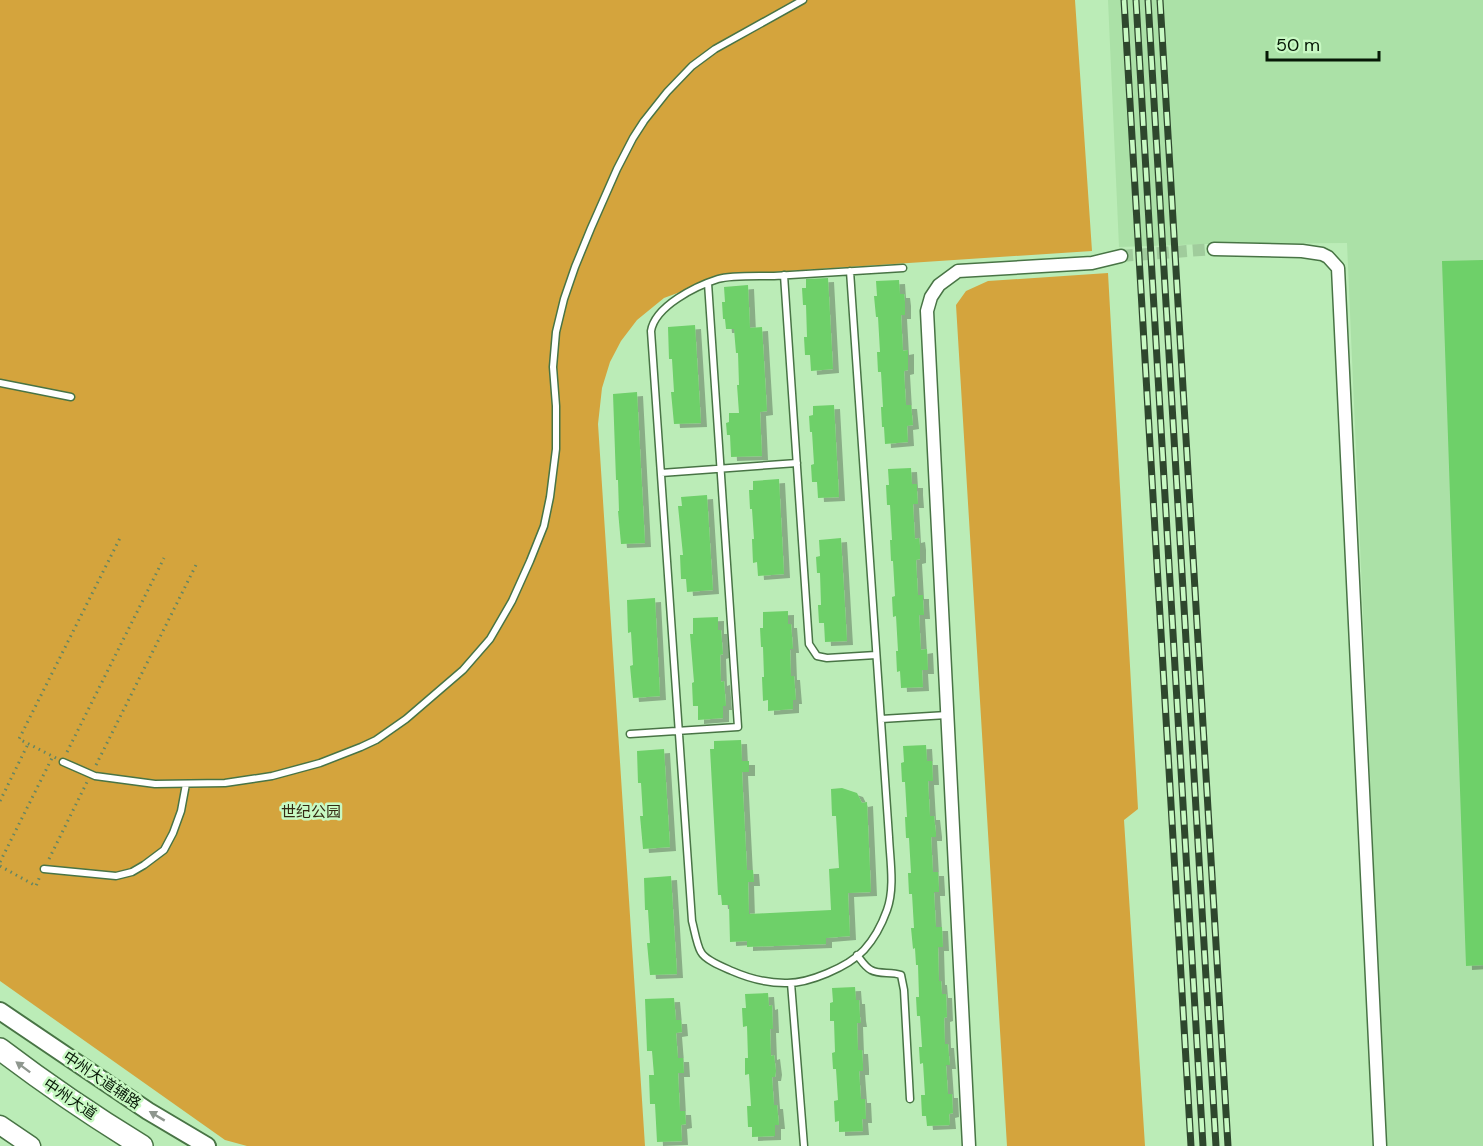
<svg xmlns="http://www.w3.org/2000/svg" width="1483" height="1146" font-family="'DM Sans','Noto Sans SC',sans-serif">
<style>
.built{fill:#abe1a7}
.green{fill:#d4a43d}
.building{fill:#6ed069;filter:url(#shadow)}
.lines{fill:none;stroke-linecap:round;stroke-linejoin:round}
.street-tunnel{stroke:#a0cc9c;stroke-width:12;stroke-dasharray:12 6;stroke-linecap:butt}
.lane-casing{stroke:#487445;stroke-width:9}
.street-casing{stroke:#487445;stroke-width:15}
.secondary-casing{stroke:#487445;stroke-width:20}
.primary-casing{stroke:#487445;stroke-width:21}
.highway-casing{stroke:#487445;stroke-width:24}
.path{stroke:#648662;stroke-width:3;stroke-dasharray:1.5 4.5;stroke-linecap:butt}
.lane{stroke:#fff;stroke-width:6}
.street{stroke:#fff;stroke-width:12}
.secondary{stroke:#fff;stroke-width:16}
.primary{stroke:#fff;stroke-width:18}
.highway{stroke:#fff;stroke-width:21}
.rail-casing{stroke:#2e472d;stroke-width:7}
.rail{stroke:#c8f9c3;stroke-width:4.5;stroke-dasharray:14;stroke-linecap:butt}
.oneway{fill:#8f978f}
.labels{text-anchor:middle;stroke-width:5;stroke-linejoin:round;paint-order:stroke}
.park-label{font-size:15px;fill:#342912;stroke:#c8f9c3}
.street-label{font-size:15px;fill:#061806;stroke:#c8f9c3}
</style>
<defs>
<filter id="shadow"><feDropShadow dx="6" dy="4" stdDeviation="0" flood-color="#0004"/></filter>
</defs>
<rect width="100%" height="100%" fill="#bbecb7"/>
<!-- built -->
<path class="built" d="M1108 0H1483V1146H1386L1347 243 1207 244 1119 247Z"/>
<!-- green -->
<path class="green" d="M0 0H1075L1092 251 726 275 664 298 637 320 621 341 610 362 602 388 598 424 645 1146H247L225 1140 0 981Z
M1108 273 1138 809 1124 820 1145 1146H1007L956 305 966 291 988 281Z"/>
<!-- building -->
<path class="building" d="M1483 260V965L1466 966 1442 261Z
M828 278 833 369 811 371 810 355H805L804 337H807L806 305H803L802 288H806V279Z
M899 280 900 294H904L905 302V315H901L903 351 908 350V370L904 371 906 405H911L913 425 907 426 908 442 885 444 884 427H882L881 407H883L881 372H878L877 352H880L878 317H876L874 296H877L876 281Z
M748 285 750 328 762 327 767 411 760 412 762 456 731 457 730 435H727L726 423 729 422V413H739L737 385H739L738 353H736L734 329H726L725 319H723L722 302H725L724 287Z
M695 325 701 423 674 424 671 392H674L672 359H669L668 327Z
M637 392 645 543 621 544 618 511H619L618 480H616L613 394Z
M834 405 839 497 818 498 817 482H812L811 465 814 464 812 432H810L809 416 813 415V406Z
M911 468 912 484H917V491L918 504H913L915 539 919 538 920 546V559L916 560 918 595H923V600L924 615H919L921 650 927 649 928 670H922L923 687 901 688 900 671 897 672 896 651H898L896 616 893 617 892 597 895 596 893 561H891L890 540H892L890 505H887L886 485H889L888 469Z
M779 479 784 574 758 576 757 562 753 563 752 539H754L752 509H750L749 490H753V481Z
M707 495 713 590 687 592 686 579H681L680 555H683L678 506H682L681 497Z
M841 538 847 641 825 642 824 623H819L818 605H821L820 573H817L816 557 820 556 819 540Z
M655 598 660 696 633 698 630 666 633 665 631 632 628 633 627 600Z
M788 611V624H791L793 649H790L791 676H794L796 700H793V709L768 711V700L763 701 762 677H764L763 647H761L760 628H763V612Z
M718 617V630H721L723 654 720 655 721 682 724 681 726 706H723V718L698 720V706H693L692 683 694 682 690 634H693V618Z
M741 740 742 761H749V772H742L747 870H753L754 882H748L749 914 831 910 829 869 839 868 836 816H832L831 789 842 788 857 793 862 803 867 802 871 892 848 893 850 936 826 938V944L747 947V941L730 942 729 905H722L721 895H718L710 749H714V741Z
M926 745 927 761H932L933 781H928L930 816H934L936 833V837H931L933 872H938L939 888V892H934L936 927H942L943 947H938L939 981H941L942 994H946L947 1017 944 1018 945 1044H948L949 1056 950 1065H946L948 1094H952L953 1113 949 1114 950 1125 927 1126 926 1116H922L921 1095H925L923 1063 920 1064 919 1047H922L920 1016H917L916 997H919L918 965H916L915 948 913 949 911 928H914L912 894H909L908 873H911L909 838H906L905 817H907L905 782H902L901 763 904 762 903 746Z
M664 749 670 847 643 849 640 816H643L641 783H638L637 751Z
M671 876 677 974 650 975 647 943H650L648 910H645L644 878Z
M855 987 856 1000H859L860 1017 861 1023H857L858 1050H862L863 1065V1071H859L861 1099H865L866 1119H862L863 1131 839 1132V1121L835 1122 834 1101 838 1100 836 1069H833L832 1053 835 1052 834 1021H830V1003L833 1002 832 988Z
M768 993 769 1006 772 1005 773 1029H770L771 1056 774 1055 776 1071 775 1077H772L774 1105H777L779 1125H775V1136L752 1137V1127H748L747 1106H751L749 1074 745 1075V1058H748L747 1026 743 1027 742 1008H746L745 994Z
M674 998 676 1020H681L682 1032 676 1033 678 1058H683L684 1073H678L680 1111H685L686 1124 681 1125 682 1141 657 1142 655 1104H650L649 1075H654L652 1051H647L645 999Z"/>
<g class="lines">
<!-- street-tunnel -->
<path class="street-tunnel" d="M1121 256 1214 249"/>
<defs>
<path id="lane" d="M850 271 889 837C890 860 895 888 887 910 882 924 874 939 864 950 848 967 808 984 785 983 767 983 748 978 732 971 723 967 705 960 701 952 697 946 694 928 692 921L651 331C655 306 696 286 718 279 731 275 759 276 774 276 817 273 860 271 903 268
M784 275 809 644 817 656 827 658 876 655
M0 383 71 397
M661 473 797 463
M881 719 947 715
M630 734 738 727 708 283
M63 762 95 776 155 784 225 783 272 776 320 763 361 747 376 740 406 719 463 670 490 639 512 601 530 561 544 526 550 497 556 449V406L553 367 556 332 564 299 575 267 591 228 617 169 633 138 644 121 667 92 692 66 715 49 803 0
M44 869 116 876 132 872 144 865 164 850 173 833 181 811 186 784
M857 955C861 960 865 967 871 970 880 975 891 971 901 975L904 990 910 1099
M791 983 804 1146"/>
<path id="street" d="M1214 249 1302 251 1322 254 1328 257 1338 268 1380 1146
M969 1146 927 311 931 297 939 285 958 271 1092 263 1121 256"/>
<path id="secondary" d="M0 1011 148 1111 207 1146"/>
<path id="primary" d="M0 1125 31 1146"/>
<path id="highway" d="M0 1049C46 1084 93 1116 142 1146"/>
</defs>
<!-- lane casing -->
<use href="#lane" class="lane-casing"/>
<!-- street casing -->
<use href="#street" class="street-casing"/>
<!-- secondary casing -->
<use href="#secondary" class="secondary-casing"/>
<!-- primary casing -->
<use href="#primary" class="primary-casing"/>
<!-- highway casing -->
<use href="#highway" class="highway-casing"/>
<!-- path -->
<path class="path" d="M67 752 164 558
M56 758 19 739 121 536
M96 765 197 563
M0 801 28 744
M49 859 87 782
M0 862 53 756
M0 866 36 886 40 876"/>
<!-- lane -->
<use href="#lane" class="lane"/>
<!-- street -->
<use href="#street" class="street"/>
<!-- secondary -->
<use href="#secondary" class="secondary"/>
<!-- primary -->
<use href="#primary" class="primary"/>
<!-- highway -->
<use href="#highway" class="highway"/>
<defs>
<path id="rail" d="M1124 0 1191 1146
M1136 0 1203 1146
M1148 0 1216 1146
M1160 0 1228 1146"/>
</defs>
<!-- rail casing -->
<use href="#rail" class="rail-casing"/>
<!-- rail -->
<use href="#rail" class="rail"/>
</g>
<!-- one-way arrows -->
<defs><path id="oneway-solid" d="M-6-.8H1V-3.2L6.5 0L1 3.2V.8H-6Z" transform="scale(1.5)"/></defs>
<g class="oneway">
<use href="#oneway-solid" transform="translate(23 1067) rotate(-143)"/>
<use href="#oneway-solid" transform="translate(157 1116) rotate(-149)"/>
</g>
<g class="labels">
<!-- park labels -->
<g class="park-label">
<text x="311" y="817">世纪公园</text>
</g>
<!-- street labels -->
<g class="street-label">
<text transform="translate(102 1080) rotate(34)" y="5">中州大道辅路</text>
<text transform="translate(70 1099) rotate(34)" y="5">中州大道</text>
</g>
</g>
<!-- scale -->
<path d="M1267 51v9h112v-9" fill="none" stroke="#061806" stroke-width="3"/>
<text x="1276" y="51" font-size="18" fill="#061806" stroke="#c8f9c3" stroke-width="4.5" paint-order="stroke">50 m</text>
</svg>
